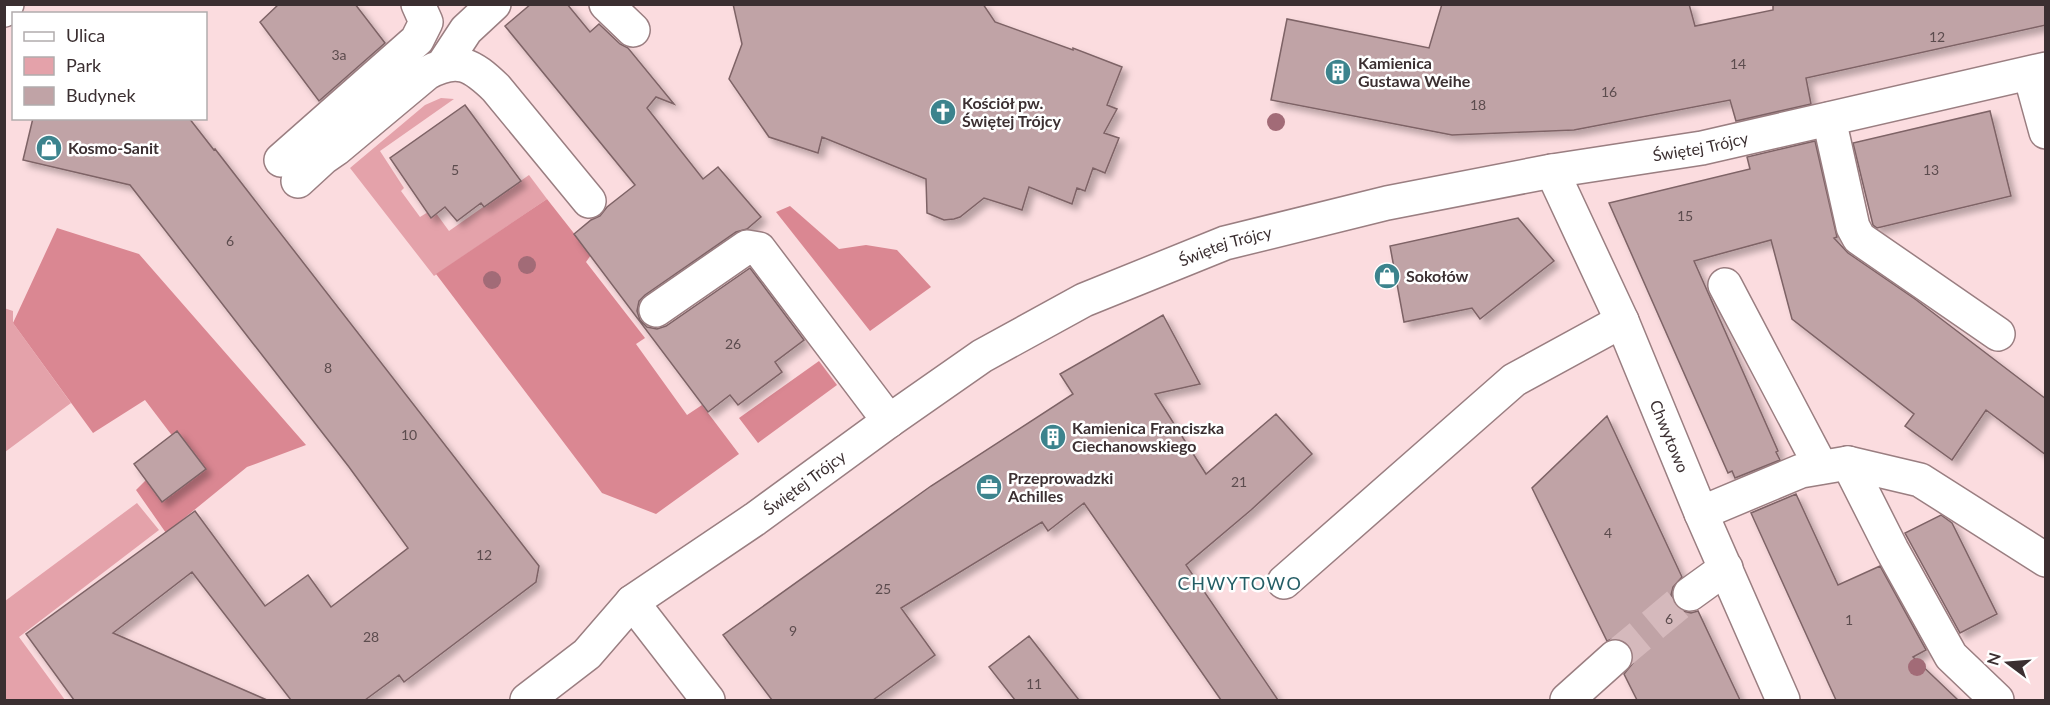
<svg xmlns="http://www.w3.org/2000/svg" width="2050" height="705" font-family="Lato,sans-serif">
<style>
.green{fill:#e4a2aa}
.forest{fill:#da8792}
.building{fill:#c0a3a6;stroke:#7e6366;stroke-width:1.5;filter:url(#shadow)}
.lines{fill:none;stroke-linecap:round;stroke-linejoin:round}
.minor-tunnel{stroke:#d5b9bc;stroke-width:33;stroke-dasharray:33 16;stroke-linecap:butt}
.minor-casing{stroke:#9a7e81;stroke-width:36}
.minor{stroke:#fff;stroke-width:33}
.tree{fill:#a26b77}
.labels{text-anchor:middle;stroke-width:5;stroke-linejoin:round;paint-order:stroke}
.number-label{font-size:14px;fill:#5c4c4e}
.poi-label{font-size:16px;font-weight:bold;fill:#3b2f31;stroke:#fff;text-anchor:start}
.street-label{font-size:16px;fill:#3b2f31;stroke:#fff}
.neighbourhood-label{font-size:18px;letter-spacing:1.5px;fill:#245d65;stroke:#fff}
</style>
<defs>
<filter id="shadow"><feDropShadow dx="5.5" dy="5.5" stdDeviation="3" flood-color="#0004"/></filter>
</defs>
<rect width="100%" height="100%" fill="#fbdcdf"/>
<!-- green -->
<path class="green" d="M441 98 454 99 380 151 404 188 401 191 420 217 433 209 449 231 529 175 547 199 434 276 350 168 425 105Z
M4 308 13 311V323L71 403 5 452Z
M137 503 159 530 19 637 65 700H5V601Z"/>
<!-- forest -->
<path class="forest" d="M547 199 591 255 586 262 645 338 636 344 687 415 702 405 739 454 656 514 602 493 436 274Z
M790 206 839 249 866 245 897 250 931 287 870 331 776 212Z
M57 228 139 254 306 445 247 467 166 533 136 490 180 446 145 400 93 433 13 323Z
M819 361 837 385 758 443 739 418Z"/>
<!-- building -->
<path class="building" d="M279 4H355L385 43 319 101 260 22Z
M531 4H567L590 32 599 24 620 44 628 48 674 104 656 97 647 108 703 179 718 167 761 217 747 229 736 232 645 295 639 301 637 311 640 320 647 327 657 329 666 326 750 268 804 340 775 362 782 372 738 405 730 395 708 412 574 234 591 220 600 216 607 207 635 185 505 26Z
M733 4H983L995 22 1073 50V48L1122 67 1107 105 1117 109 1104 133 1119 138 1105 173 1093 168 1085 191 1077 188 1072 204 1029 187 1022 210 984 198 960 217 954 219 944 220 927 213 926 179 822 137 818 153 769 137 729 79 742 44Z
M1442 4H1689L1695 26 1773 10V4H2046V25L1806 78 1811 104 1736 121 1730 100 1574 130 1452 135 1271 100 1287 19 1429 48Z
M465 105 521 181 484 207 481 203 457 221 445 207 431 218 390 158Z
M1990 111 2011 196 1877 228 1873 225 1853 143Z
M33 118H189L214 150 215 149 539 566 536 582 404 682 399 675 365 700H291L192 572 113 633 267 700H74L26 634 195 511 265 606 308 575 331 607 408 548 349 467 130 185 23 160Z
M1815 141 1837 237 1834 238 1848 253 1915 299 2046 399V455L1986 410 1952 460 1905 426 1914 414 1792 319 1771 240 1694 261 1778 451 1776 452 1780 460 1735 478 1732 471 1728 473 1609 203 1750 169 1747 157Z
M1518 218 1554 261 1480 319 1472 308 1404 322 1390 246Z
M1163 315 1200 384 1155 394 1206 474 1276 414 1312 454 1251 510 1186 565 1278 700H1221L1084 503 1048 531 1042 522 901 608 935 655 873 700H772L723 635 931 486 1073 394 1060 374Z
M1607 416 1682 577 1673 587 1671 595 1675 604 1683 611 1691 613 1698 611 1740 700H1637L1624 674 1633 663V653L1629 645 1621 639H1612L1607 641 1532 488Z
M177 431 206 469 162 502 134 464Z
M1796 494 1838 585 1880 566 1926 650 1913 657 1958 700H1836L1751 513Z
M1941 515 1952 523 1997 614 1960 633 1905 533Z
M1029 636 1079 700H1015L989 667Z"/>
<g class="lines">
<!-- minor-tunnel -->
<path class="minor-tunnel" d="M1615 657 1690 594"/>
<defs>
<g id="minor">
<path d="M606 4 633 30"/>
<path d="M4 10 7 4"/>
<path d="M443 65 466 30 494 4"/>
<path d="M2030 74 2046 132"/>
<path d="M1829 119 1853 227 1859 238 1998 334"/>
<path d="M281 160 417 40 426 22 418 4"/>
<path id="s1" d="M1552 171 1622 321 1701 513 1783 700"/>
<path d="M298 181 323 158 336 149 427 73C458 56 472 65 496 88L589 201"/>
<path d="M1725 285 1821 467"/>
<path d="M656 310 747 247 759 249 889 421"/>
<path d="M1848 463 1892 550 1951 656 1997 700"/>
<path d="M1701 513 1801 471 1848 463 1920 480 2046 560"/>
<path d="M1284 582 1514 380 1622 321"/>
<path d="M1690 594 1726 568"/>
<path d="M632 602 708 700"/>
<path id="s2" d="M527 700 587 654 632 602 755 519 889 421 982 356 1084 300 1225 243 1387 203 1552 171 1702 148 2046 69"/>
<path d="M1567 700 1615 657"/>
</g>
</defs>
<!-- minor casing -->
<use href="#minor" class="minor-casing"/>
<!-- minor -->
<use href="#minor" class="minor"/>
</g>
<!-- trees -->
<g class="tree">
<circle cx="1276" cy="122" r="9"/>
<circle cx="527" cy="265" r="9"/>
<circle cx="492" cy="280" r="9"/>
<circle cx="1917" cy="667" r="9"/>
</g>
<!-- icons -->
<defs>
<symbol id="building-disc" viewBox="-11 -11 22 22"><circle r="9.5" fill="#3c838d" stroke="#fff"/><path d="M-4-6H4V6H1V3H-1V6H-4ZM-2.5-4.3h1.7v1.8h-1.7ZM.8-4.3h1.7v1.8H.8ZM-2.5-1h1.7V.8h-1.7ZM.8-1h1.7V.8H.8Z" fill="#fff"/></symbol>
<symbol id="church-disc" viewBox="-11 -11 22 22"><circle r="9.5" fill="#3c838d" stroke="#fff"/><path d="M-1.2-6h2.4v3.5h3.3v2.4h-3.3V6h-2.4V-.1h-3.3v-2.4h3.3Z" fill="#fff"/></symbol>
<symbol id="shop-disc" viewBox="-11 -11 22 22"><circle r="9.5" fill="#3c838d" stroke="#fff"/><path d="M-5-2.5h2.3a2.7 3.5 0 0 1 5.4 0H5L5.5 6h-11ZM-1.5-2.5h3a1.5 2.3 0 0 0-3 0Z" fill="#fff"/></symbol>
<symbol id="office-disc" viewBox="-11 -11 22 22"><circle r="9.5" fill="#3c838d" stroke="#fff"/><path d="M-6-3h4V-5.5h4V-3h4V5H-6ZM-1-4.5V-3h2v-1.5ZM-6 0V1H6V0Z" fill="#fff"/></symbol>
</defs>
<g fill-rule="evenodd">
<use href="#building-disc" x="1323" y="57" width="30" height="30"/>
<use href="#church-disc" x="928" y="97" width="30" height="30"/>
<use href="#shop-disc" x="34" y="133" width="30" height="30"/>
<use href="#shop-disc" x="1372" y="261" width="30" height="30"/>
<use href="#building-disc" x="1038" y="422" width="30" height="30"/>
<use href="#office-disc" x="974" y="472" width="30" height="30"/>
</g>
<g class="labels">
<!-- number labels -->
<g class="number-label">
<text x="1937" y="42">12</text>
<text x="339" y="60">3a</text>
<text x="1738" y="69">14</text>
<text x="1609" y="97">16</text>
<text x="1478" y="110">18</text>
<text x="455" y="175">5</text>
<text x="1931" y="175">13</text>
<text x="1685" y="221">15</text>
<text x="230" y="246">6</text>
<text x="733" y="349">26</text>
<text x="328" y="373">8</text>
<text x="409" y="440">10</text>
<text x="1239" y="487">21</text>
<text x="1608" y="538">4</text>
<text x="484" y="560">12</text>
<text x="883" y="594">25</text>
<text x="1669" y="624">6</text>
<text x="1849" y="625">1</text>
<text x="793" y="636">9</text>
<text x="371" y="642">28</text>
<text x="1034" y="689">11</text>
</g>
<!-- poi labels -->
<g class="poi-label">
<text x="1358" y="69">Kamienica<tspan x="1358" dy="18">Gustawa Weihe</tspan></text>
<text x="962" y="109">Kościół pw.<tspan x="962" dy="18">Świętej Trójcy</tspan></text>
<text x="68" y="154">Kosmo-Sanit</text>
<text x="1406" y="282">Sokołów</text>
<text x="1072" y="434">Kamienica Franciszka<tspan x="1072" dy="18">Ciechanowskiego</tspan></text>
<text x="1008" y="484">Przeprowadzki<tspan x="1008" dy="18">Achilles</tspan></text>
</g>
<!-- street labels -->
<g class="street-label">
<text dy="6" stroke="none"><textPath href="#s2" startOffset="1326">Świętej Trójcy</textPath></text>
<text dy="6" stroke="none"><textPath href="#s2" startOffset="840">Świętej Trójcy</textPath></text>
<text dy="6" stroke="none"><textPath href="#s1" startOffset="290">Chwytowo</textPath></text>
<text dy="6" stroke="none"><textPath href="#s2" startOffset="354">Świętej Trójcy</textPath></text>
</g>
<!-- neighbourhood labels -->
<g class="neighbourhood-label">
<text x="1240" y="590">CHWYTOWO</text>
</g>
</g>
<!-- border -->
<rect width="2050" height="705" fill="none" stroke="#3b2f31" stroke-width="12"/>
<!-- legend -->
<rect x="12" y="12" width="195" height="108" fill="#ffffff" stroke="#b1acad" stroke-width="1.5"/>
<rect x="24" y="32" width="30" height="9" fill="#ffffff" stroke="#b1acad" stroke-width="1.5"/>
<text x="66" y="42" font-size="18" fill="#3b2f31">Ulica</text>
<rect x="24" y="57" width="30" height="18" fill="#e4a2aa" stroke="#b1acad" stroke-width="1.5"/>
<text x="66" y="72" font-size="18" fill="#3b2f31">Park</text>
<rect x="24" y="87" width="30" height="18" fill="#c0a3a6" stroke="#b1acad" stroke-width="1.5"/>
<text x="66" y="102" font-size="18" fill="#3b2f31">Budynek</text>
<!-- north arrow -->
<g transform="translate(2008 663) rotate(286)" stroke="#ffffff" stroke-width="4.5" paint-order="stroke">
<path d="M0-4.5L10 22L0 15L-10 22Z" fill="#3b2f31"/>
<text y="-9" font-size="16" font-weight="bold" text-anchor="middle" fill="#3b2f31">N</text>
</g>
</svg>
